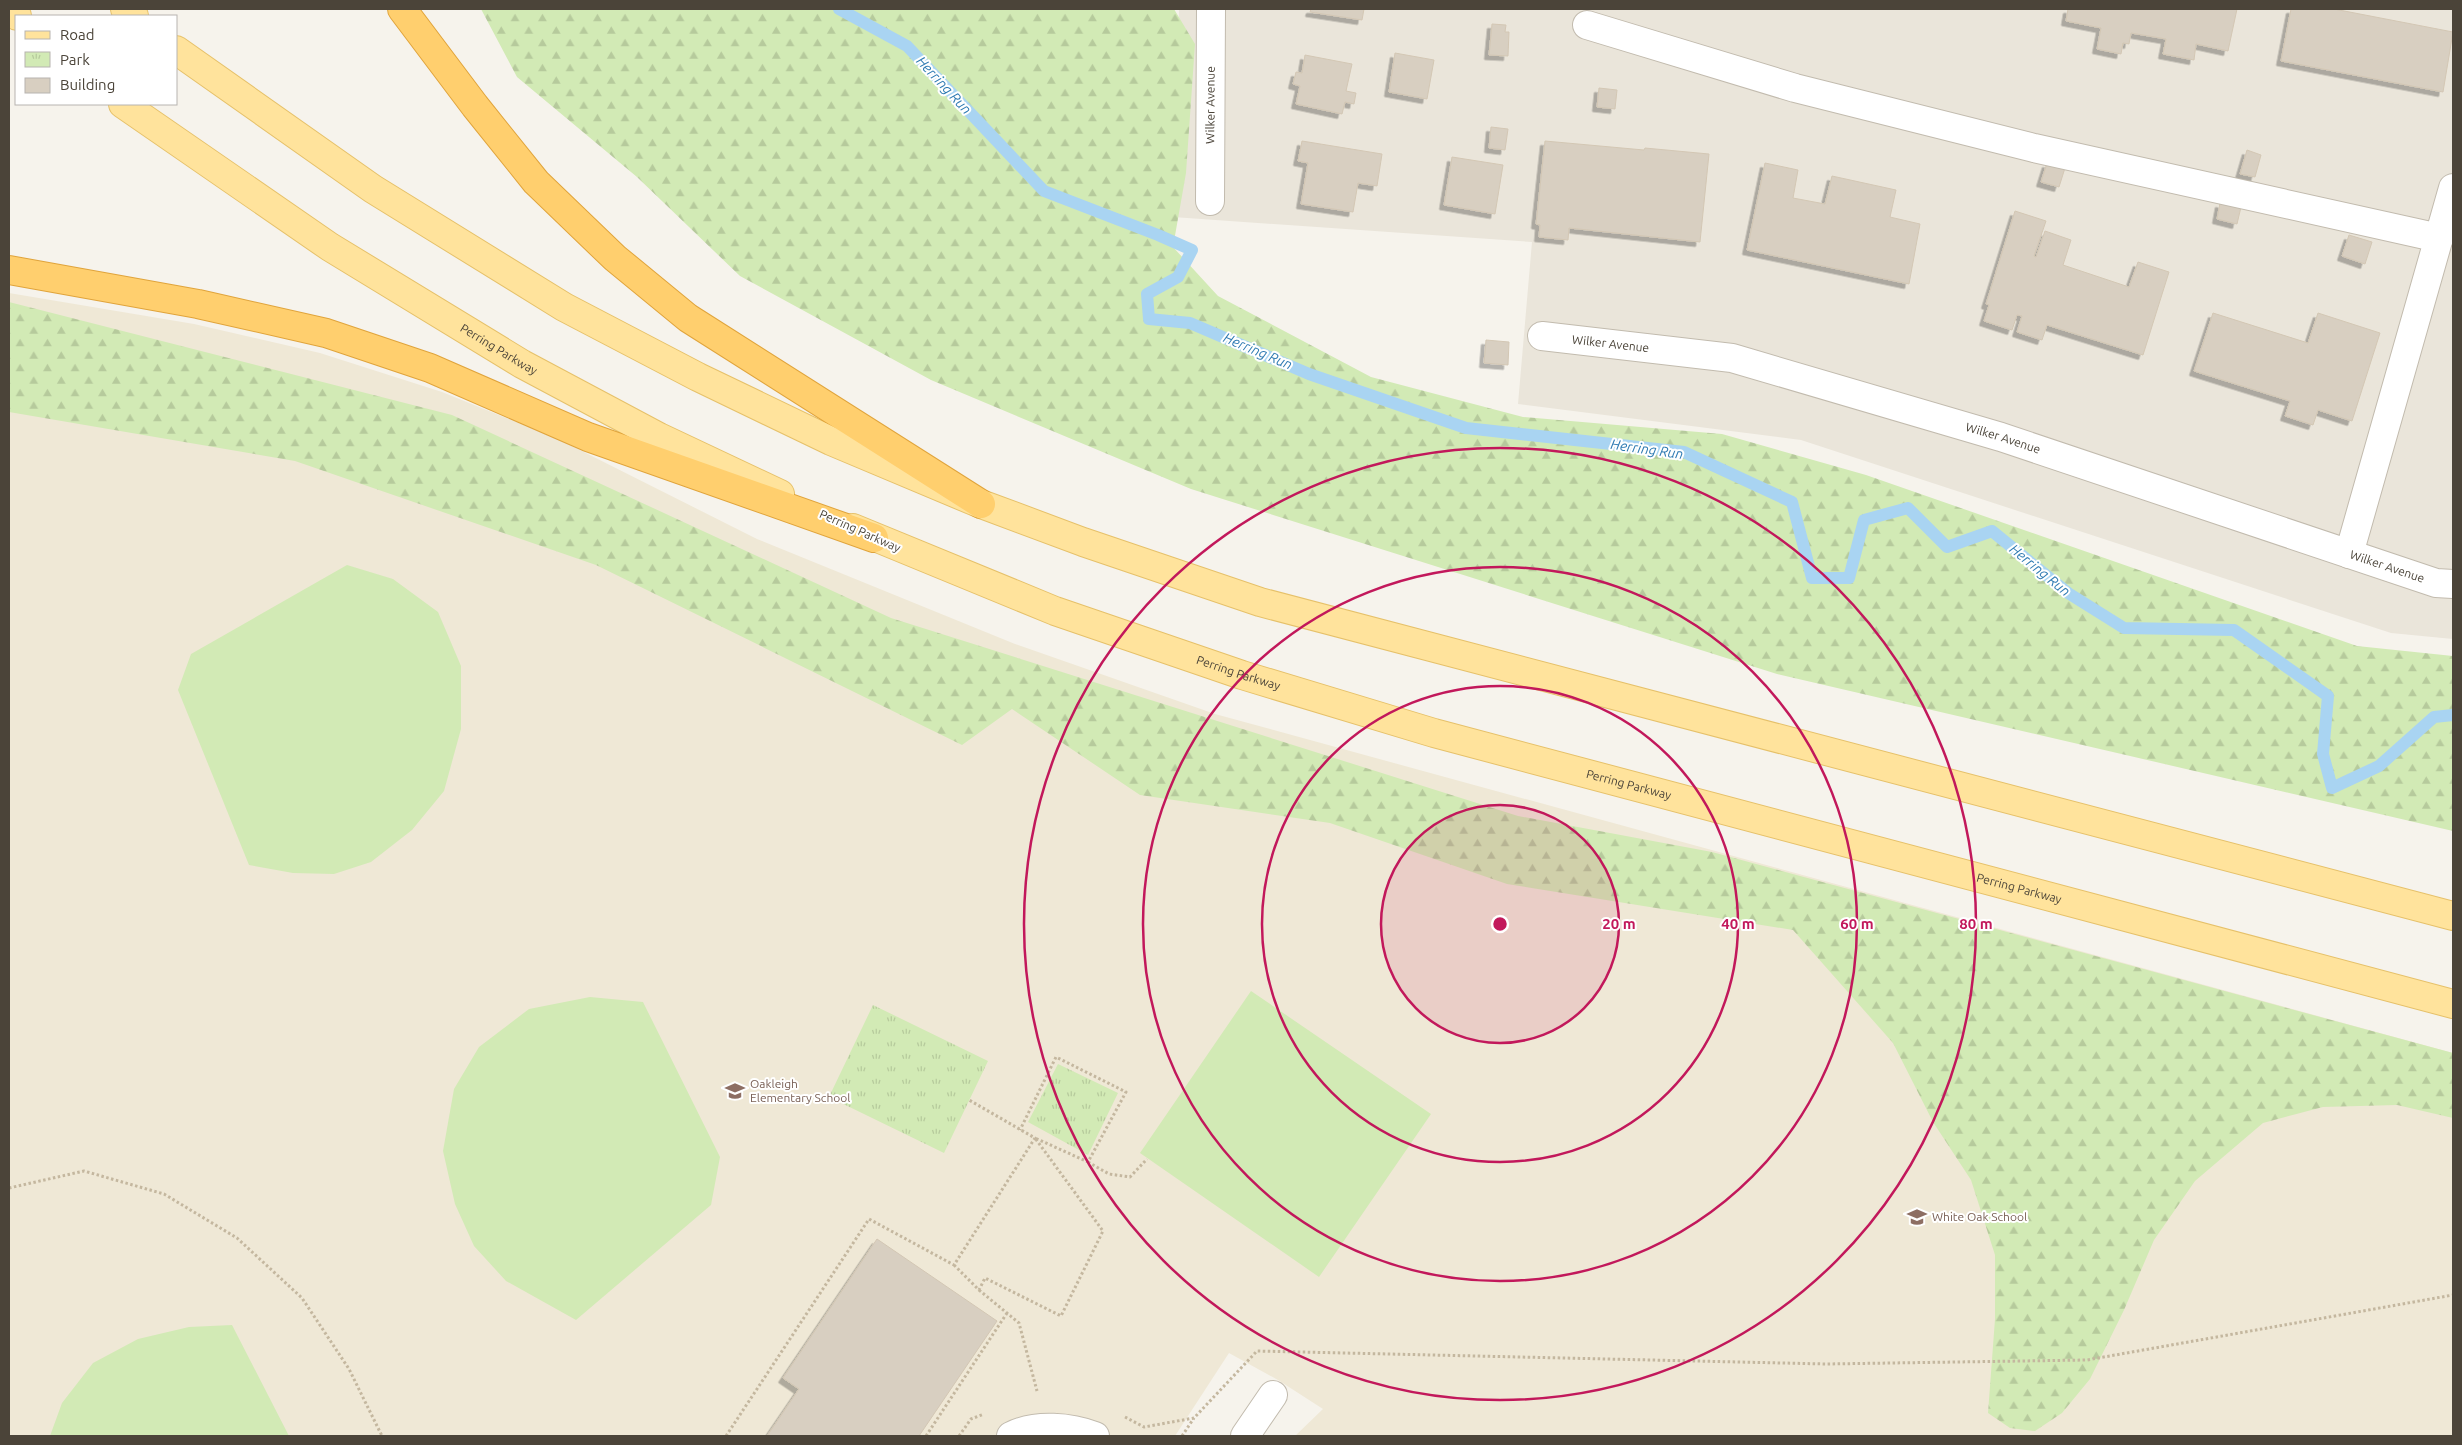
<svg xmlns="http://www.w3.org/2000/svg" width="2462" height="1445" font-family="Ubuntu,sans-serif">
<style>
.residential{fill:#eae5da}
.education{fill:#efe8d6}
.grass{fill:#d2eab5}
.forest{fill:url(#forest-firs)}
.park{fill:url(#park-tufts)}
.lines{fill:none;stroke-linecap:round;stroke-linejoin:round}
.stream{stroke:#a9d4f2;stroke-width:12}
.building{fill:#d8cfc1;stroke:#d3c7b4;filter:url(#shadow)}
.minor-casing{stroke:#c2bbae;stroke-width:30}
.major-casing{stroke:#e6c16a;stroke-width:30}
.highway-casing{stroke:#e0a43c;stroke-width:30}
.path{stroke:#c4b79f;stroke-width:3;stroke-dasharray:2.5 2.5;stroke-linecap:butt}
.minor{stroke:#fff;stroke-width:28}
.major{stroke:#ffe39c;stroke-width:28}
.highway{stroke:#ffcf6e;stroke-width:28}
.ring{fill:none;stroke:#c2185b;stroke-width:2.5}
.labels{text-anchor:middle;stroke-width:4;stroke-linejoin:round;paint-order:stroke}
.street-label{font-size:12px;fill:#4b4439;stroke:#fff}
.education-label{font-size:12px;fill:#785e54;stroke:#fff;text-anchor:start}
.water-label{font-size:14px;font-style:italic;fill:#2e7ab2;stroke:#fff}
.centre{fill:#c2185b;stroke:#fff;stroke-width:2.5}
.ring-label{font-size:15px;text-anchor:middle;font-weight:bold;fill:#c2185b;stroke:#fff;stroke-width:4;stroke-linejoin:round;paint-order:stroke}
</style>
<defs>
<pattern id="forest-firs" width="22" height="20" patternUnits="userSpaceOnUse" patternTransform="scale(1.25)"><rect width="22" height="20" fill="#d2eab5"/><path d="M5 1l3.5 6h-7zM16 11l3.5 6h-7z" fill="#b6ca9c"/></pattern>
<pattern id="park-tufts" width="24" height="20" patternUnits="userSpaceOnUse" patternTransform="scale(1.25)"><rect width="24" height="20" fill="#d2eab5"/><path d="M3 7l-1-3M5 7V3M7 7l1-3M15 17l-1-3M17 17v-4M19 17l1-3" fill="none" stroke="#b6ca9c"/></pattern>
<filter id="shadow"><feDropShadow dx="-4.5" dy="4.5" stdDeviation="0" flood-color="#0004"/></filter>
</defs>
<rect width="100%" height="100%" fill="#f6f3ec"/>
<!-- residential -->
<path class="residential" d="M1179 9H2453V639L2391 633 1801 440 1518 404 1532 242 1173 217Z"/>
<!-- education -->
<path class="education" d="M9 293 194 324 320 353 442 392 556 438 757 539 1015 644 1215 714 2453 1053V1436H1295L1323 1409 1278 1380 1229 1353 1175 1436H9Z"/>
<!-- grass -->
<path class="grass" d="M347 565 393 579 438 612 461 666V729L444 791 412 830 371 862 334 874 293 873 249 865 178 690 191 654Z
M1251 991 1431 1114 1319 1277 1140 1153Z
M590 997 643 1002 720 1157 711 1205 576 1320 506 1281 474 1246 455 1204 443 1151 454 1089 479 1047 529 1009Z
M232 1325 289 1436H50L62 1403 93 1363 138 1339 189 1327Z"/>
<!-- forest -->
<path class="forest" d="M481 9H1174L1195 44 1186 173 1173 247 1218 296 1371 377 1523 417 1722 434 1866 475 2357 646 2453 656V831L1777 674 1191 489 931 380 740 276 637 177 517 77Z
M9 302 452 415 891 618 1518 816 1712 852 2453 1053V1118L2397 1105 2323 1107 2263 1123 2195 1181 2154 1240 2124 1310 2090 1379 2062 1413 2035 1431 2010 1428 1988 1413 1995 1319V1255L1971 1180 1933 1122 1893 1043 1793 930 1507 884 1330 823 1140 795 1012 709 962 745 596 565 295 461 9 412Z"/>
<!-- park -->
<path class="park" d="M873 1005 988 1061 944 1153 829 1097Z
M1058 1064 1118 1093 1088 1155 1028 1122Z"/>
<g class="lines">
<!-- stream -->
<path class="stream" d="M839 9 907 46 1044 191 1158 235 1192 250 1178 277 1147 294 1149 319 1190 323 1309 374 1466 428 1684 452 1792 502 1812 578H1849L1864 520 1908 508 1947 547 1992 531 2068 593 2124 628 2234 630 2328 696 2323 754 2332 788 2379 766 2434 717 2453 715"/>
</g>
<!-- building -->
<path class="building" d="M1311 9H1364L1362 20 1310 12Z
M2068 9H2237L2228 51 2196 44 2194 60 2163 54 2166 39 2131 33 2129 44 2123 43 2121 54 2097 49 2101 28 2066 21Z
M2291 9H2334L2453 32 2443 92 2281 61Z
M1492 24 1506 25 1505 32H1509L1508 56 1489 55Z
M1395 53 1434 60 1427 99 1389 92Z
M1305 55 1352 64 1346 91 1356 93 1354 104 1345 102 1342 114 1296 104 1300 86 1293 84 1296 72 1302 73Z
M1599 88 1617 90 1615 109 1597 107Z
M1491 127 1508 129 1505 150 1489 148Z
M1302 141 1382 154 1377 186 1358 183 1353 212 1301 204 1308 163 1298 161Z
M1545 141 1644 150 1645 148 1709 154 1700 242 1569 228 1568 240 1539 237 1540 225 1536 224Z
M2247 150 2261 155 2255 177 2240 174Z
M1452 157 1503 165 1495 214 1444 205Z
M1765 163 1798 170 1793 198 1825 204 1832 176 1896 190 1890 217 1920 224 1909 284 1747 250Z
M2047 163 2065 168 2059 187 2041 182Z
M2220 203 2241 207 2237 224 2217 219Z
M2015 211 2046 221 2034 256 2036 257 2045 231 2071 240 2063 265 2129 287 2138 262 2169 272 2143 355 2047 325 2042 340 2017 332 2022 316 2017 315 2012 330 1984 321 1989 305 1986 304Z
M2349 235 2372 242 2365 264 2342 256Z
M2213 313 2308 343 2318 313 2380 333 2352 421 2318 410 2313 425 2285 416 2290 401 2194 371Z
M1486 340 1509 342 1508 365 1484 363Z
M877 1239 997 1321 919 1436H767L799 1389 783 1378Z"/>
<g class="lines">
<defs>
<g id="minor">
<path d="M1587 25 1795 88 2034 148 2439 238"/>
<path id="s1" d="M1210 201 1211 9"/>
<path id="s2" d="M1542 336 1732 358 2001 437 2436 583 2453 584"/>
<path d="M2349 554 2453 188"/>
<path d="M1011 1436C1036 1423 1071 1427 1095 1436"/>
<path d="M1245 1436 1273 1395"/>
</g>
<g id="major">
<path d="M125 9 134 16"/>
<path d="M9 10 17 16"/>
<path d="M176 50 373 189 564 307 698 377 831 441 981 504 1083 542 1260 602 2453 916"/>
<path id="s3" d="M123 104 330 247 522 364 659 437 780 494"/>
<path id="s4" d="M853 528 1055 611 1242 675 1434 733 2453 1004"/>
</g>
<path id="highway" d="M402 9 475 106 536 182 615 258 688 318 981 504
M9 270 198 304 326 333 430 368 588 437 874 538"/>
</defs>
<!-- minor casing -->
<use href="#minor" class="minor-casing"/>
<!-- major casing -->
<use href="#major" class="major-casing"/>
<!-- highway casing -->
<use href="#highway" class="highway-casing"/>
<!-- path -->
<path class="path" d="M1088 1162 1109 1174 1130 1177 1147 1159
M9 1188 84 1171 164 1194 237 1238 302 1298 349 1369 382 1436
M954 1265 979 1290 985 1278 1061 1316 1103 1231 1035 1138 1088 1162 1126 1092 1056 1057 1020 1130
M979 1290 1019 1323 1037 1391
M1125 1417 1144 1427 1194 1418 1257 1351 1826 1364 2087 1360 2453 1295
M726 1436 869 1219 954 1265 1035 1138 969 1100
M926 1436 1007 1313
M959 1436 971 1419 984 1414
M1182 1436 1194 1418"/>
<!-- minor -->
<use href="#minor" class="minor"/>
<!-- major -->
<use href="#major" class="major"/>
<!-- highway -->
<use href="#highway" class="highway"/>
</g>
<!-- distance rings -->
<circle cx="1500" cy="924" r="119" fill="#c2185b" fill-opacity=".12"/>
<g class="ring">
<circle cx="1500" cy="924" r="119"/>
<circle cx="1500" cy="924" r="238"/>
<circle cx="1500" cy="924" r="357"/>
<circle cx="1500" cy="924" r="476"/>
</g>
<!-- icons -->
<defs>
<symbol id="school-bare" viewBox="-9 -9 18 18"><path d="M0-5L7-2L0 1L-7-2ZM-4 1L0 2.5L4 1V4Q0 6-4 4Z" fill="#8d6e63" stroke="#fff" stroke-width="2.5" paint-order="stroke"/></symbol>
</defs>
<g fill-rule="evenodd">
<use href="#school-bare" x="721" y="1077" width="28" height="28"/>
<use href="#school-bare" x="1903" y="1203" width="28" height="28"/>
</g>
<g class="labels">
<!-- street labels -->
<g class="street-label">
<text dy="4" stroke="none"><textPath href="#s1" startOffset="96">Wilker Avenue</textPath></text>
<text dy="4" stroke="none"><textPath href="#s2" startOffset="69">Wilker Avenue</textPath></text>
<text dy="4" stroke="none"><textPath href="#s3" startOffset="449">Perring Parkway</textPath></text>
<text dy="4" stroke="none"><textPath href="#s2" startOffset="474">Wilker Avenue</textPath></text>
<text transform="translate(860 531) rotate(24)" y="4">Perring Parkway</text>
<text dy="4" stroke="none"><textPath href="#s2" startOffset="879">Wilker Avenue</textPath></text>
<text dy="4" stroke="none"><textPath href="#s4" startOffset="412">Perring Parkway</textPath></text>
<text dy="4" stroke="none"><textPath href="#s4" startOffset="818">Perring Parkway</textPath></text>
<text dy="4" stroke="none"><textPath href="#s4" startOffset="1222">Perring Parkway</textPath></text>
</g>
<!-- education labels -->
<g class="education-label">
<text x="750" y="1088">Oakleigh<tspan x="750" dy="14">Elementary School</tspan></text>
<text x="1932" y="1221">White Oak School</text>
</g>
<!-- water labels -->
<g class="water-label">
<text transform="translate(944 85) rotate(47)" y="5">Herring Run</text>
<text transform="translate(1258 351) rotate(23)" y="5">Herring Run</text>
<text transform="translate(1647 449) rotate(8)" y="5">Herring Run</text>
<text transform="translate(2040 570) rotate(39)" y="5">Herring Run</text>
</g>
</g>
<circle cx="1500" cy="924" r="8" class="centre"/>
<g class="ring-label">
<text x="1619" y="929">20 m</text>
<text x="1738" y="929">40 m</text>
<text x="1857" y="929">60 m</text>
<text x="1976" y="929">80 m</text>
</g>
<!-- border -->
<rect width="2462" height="1445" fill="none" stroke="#4b4439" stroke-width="20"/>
<!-- legend -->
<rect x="15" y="15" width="162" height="90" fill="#ffffff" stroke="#b7b4b0"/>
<rect x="25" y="31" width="25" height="8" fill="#ffe39c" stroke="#b7b4b0"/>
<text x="60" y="40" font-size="15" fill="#4b4439">Road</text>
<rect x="25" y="52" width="25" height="15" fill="url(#park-tufts)" stroke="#b7b4b0"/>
<text x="60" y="65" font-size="15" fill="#4b4439">Park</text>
<rect x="25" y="78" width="25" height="15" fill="#d8cfc1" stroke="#b7b4b0"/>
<text x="60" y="90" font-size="15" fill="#4b4439">Building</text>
</svg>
